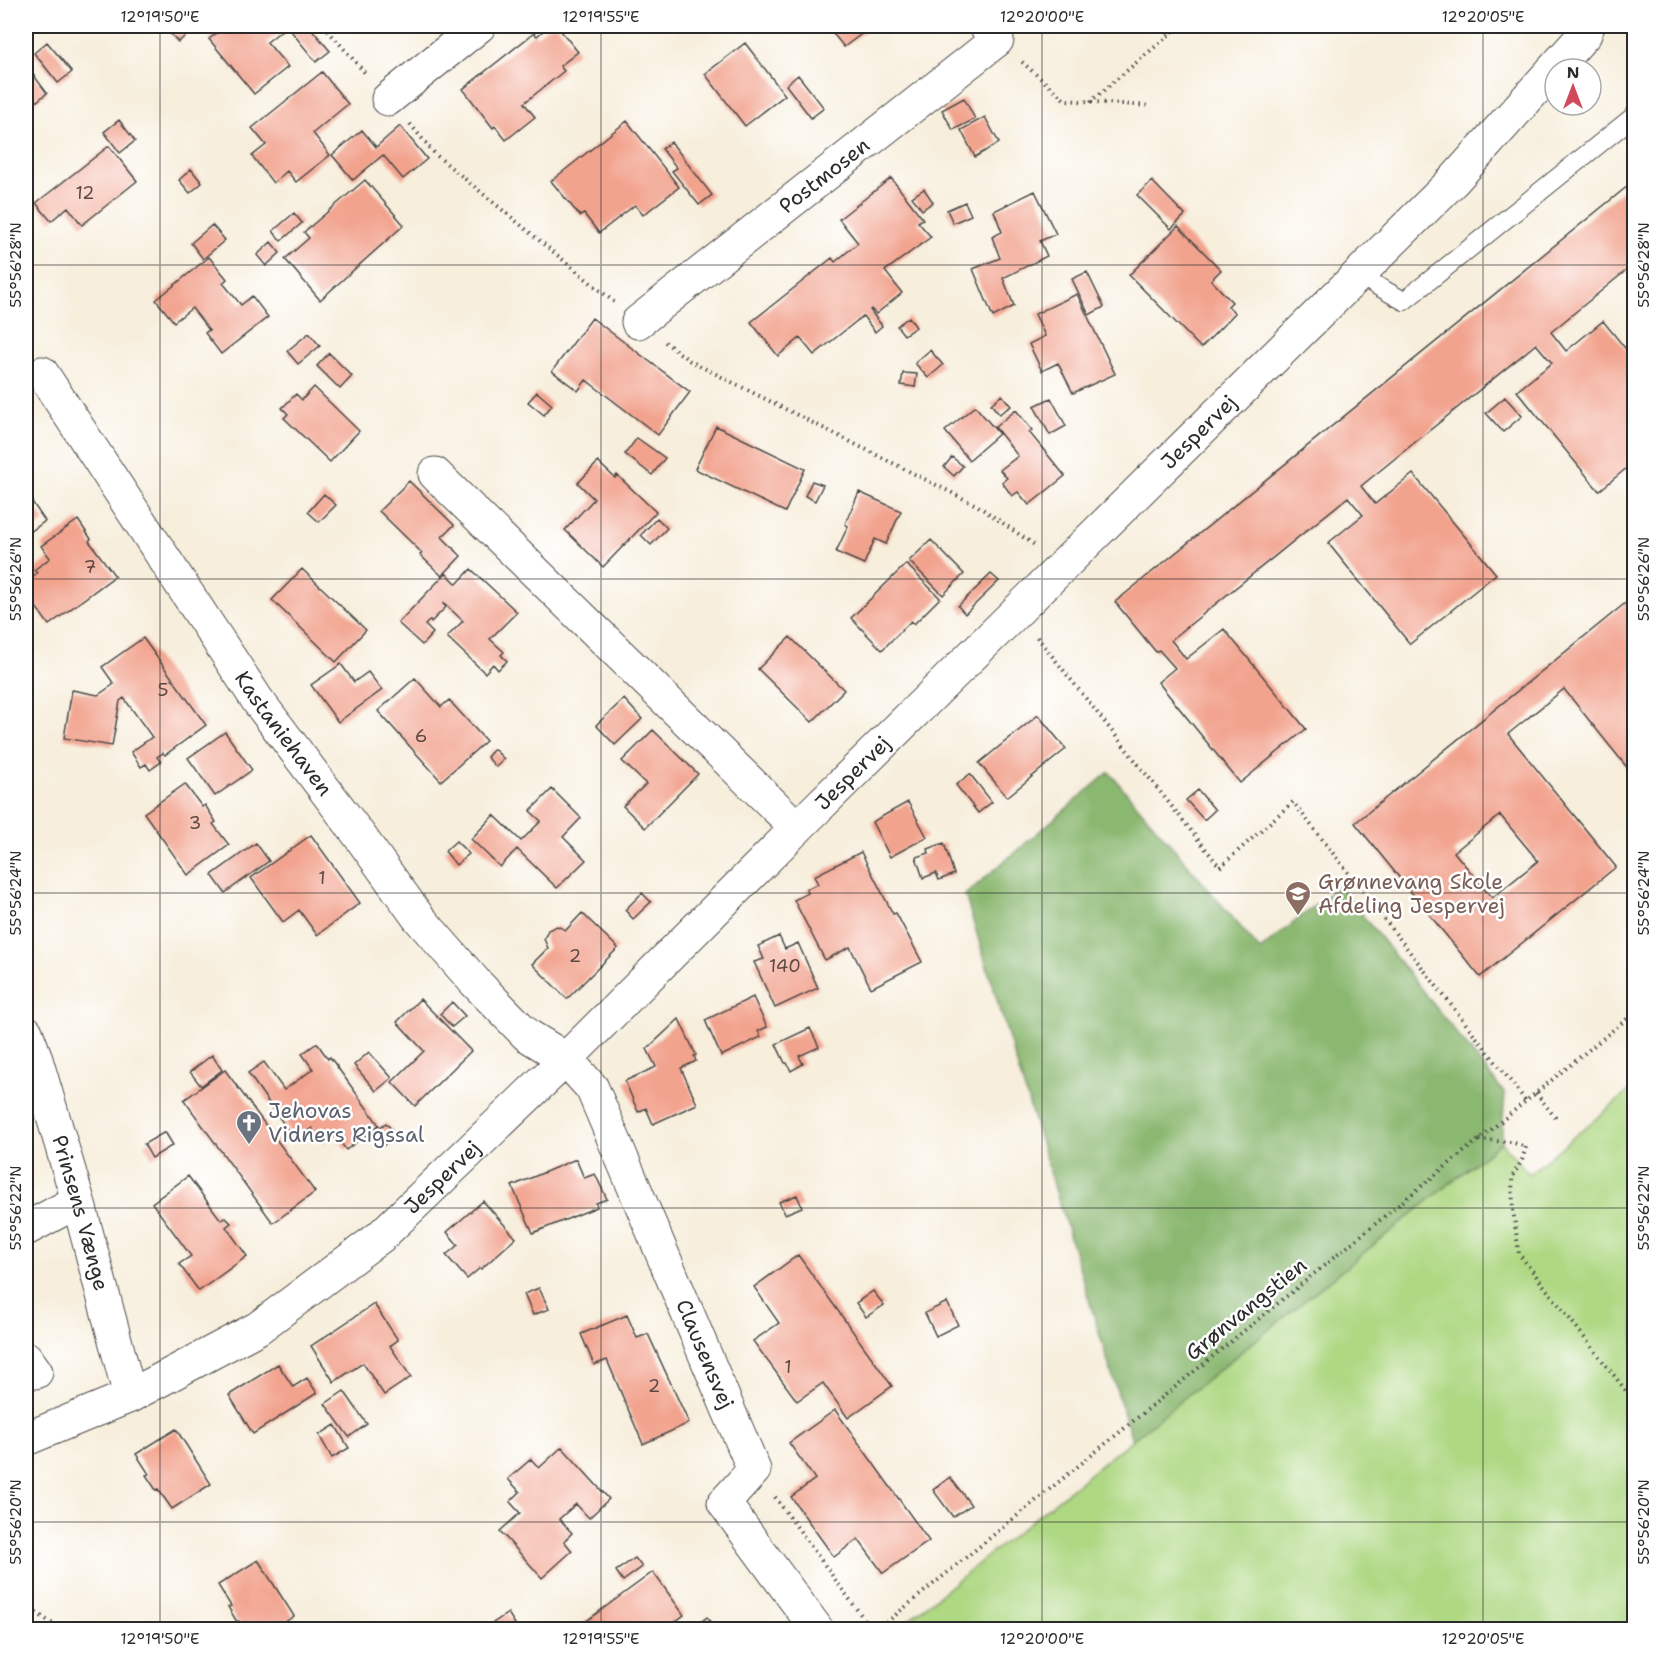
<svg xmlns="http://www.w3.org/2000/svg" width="1660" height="1655" font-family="'Shantell Sans',sans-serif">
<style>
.green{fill:#afd883;stroke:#6d8257;stroke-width:1.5}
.forest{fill:#8bb871;stroke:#5b724e;stroke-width:1.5}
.building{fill:#f2a38e;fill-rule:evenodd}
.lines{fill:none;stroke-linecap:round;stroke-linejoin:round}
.service-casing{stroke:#4a4846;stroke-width:20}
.minor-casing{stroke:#4a4846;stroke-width:35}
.tertiary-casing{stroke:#4a4846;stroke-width:35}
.path{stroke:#4a4846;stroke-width:4;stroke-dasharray:1.5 4.5;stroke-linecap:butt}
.service{stroke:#fff;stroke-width:18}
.minor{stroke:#fff;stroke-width:33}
.tertiary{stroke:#fff;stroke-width:33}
.ticks{fill:none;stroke:#2b2b2b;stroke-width:1.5;stroke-opacity:0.45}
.labels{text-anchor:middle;stroke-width:5;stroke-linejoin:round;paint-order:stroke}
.number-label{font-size:18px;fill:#5d4944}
.street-label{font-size:21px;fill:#2b2b2b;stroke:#fff}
.education-label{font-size:21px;fill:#785e54;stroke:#fff;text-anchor:start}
.worship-label{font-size:21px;fill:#5b616d;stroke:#fff;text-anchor:start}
.neatline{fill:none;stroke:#2b2b2b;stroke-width:2}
.ticks-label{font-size:15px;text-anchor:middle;fill:#2b2b2b}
</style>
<rect width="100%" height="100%" fill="#fff"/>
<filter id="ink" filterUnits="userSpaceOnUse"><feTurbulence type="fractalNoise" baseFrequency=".0167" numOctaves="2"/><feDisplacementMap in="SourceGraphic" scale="12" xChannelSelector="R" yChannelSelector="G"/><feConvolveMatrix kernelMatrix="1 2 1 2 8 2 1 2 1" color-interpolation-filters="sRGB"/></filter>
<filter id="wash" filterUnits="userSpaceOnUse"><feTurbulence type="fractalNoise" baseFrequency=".008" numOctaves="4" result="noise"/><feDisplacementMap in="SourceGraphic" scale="24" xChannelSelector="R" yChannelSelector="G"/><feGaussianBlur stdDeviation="1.35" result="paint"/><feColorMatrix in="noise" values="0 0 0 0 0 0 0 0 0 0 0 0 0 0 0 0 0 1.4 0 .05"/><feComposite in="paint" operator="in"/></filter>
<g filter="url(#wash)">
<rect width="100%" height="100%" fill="#f7eedc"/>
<!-- green -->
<path class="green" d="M1634 1087V1629L896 1630 1501 1142 1529 1174Z"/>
<!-- forest -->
<path class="forest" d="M1109 772 1260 950 1339 886 1505 1094 1501 1142 1132 1440 965 895Z"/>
<g id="blocks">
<!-- building -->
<path class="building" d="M178 26H198L178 42 170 33Z
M226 26H287L267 42 288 67 254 94 209 39Z
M299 26H309L330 51 316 62 291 31Z
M549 26H557L578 52 560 66 564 71 524 103 535 117 506 140 495 126 493 128 463 89 534 33 537 36Z
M827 26H872L844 47Z
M47 42 72 72 58 83 34 53Z
M745 43 785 95 745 126 705 74Z
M26 65 47 93 26 110Z
M322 72 348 104 313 133 330 155 296 182 287 171 273 183 252 156 266 145 252 128Z
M798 75 824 108 811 118 786 85Z
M964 98 975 119 953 130 942 110Z
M985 117 999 143 975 157 961 130Z
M119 120 135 141 120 153 104 132Z
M627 121 679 187 643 215 635 205 599 233 584 214 580 216 551 181Z
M400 126 427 159 403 179 383 155 353 180 332 155 362 130 376 147Z
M671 142 712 195 699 205 672 171 677 168 662 149Z
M109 146 137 181 82 225 68 207 51 221 36 203Z
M191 169 202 183 190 193 179 180Z
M891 178 923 219 918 222 931 237 885 271 902 293 876 314 871 309 870 310 882 326 875 332 863 316 814 355 800 338 778 356 751 322 832 258 835 262 858 243 839 219Z
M365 180 404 225 320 300 285 259 309 238 304 232Z
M1152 181 1185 215 1171 229 1137 195Z
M1634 181V264L1551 332 1566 351 1603 321 1634 359V462L1599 491 1517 391 1552 363 1536 344 1361 486 1375 504 1413 474 1496 574 1410 644 1328 543 1363 515 1348 497 1171 640 1186 659 1224 629 1306 729 1240 783 1158 682 1175 668 1159 650 1156 652 1115 602Z
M924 189 933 202 922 210 912 197Z
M1035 191 1056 234 1040 241 1047 256 1003 278 1014 306 993 317 973 269 1000 258 992 237 1002 232 994 211Z
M965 202 971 215 953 223 947 210Z
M294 213 302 223 281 241 273 231Z
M212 225 225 240 203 259 191 243Z
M1178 226 1221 270 1211 280 1232 302 1228 306 1235 313 1201 348 1129 275Z
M271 242 280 253 266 266 257 255Z
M209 257 227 279 223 283 241 305 252 296 268 317 221 354 205 333 209 330 192 308 174 322 156 300Z
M1087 272 1104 307 1089 315 1072 279Z
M1077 294 1115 374 1073 393 1058 363 1042 371 1029 344 1045 336 1035 314Z
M909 317 916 327 904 335 897 326Z
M592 318 690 392 658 435 586 380 578 391 552 371Z
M309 333 320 346 298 364 287 351Z
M930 350 943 365 928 378 915 363Z
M329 353 352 376 340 389 317 366Z
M903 373 917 374 915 387 901 385Z
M314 387 359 431 330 462 284 418 288 414 282 408 296 394 302 400Z
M537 392 552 405 544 415 528 402Z
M1002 395 1011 406 999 414 991 404Z
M1505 397 1522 416 1503 432 1486 413Z
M1051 398 1066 426 1050 435 1034 406Z
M975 406 999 434 969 460 945 431Z
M1016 410 1032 430 1029 432 1065 476 1029 505 1018 492 1012 496 1002 482 1007 478 1000 470 1018 456 995 427Z
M716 426 805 469 785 512 695 469Z
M637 438 665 458 652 475 625 454Z
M952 457 963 466 954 476 944 467Z
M598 462 615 478 617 475 656 512 603 567 565 530 594 499 578 483Z
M409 481 454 525 442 537 461 556 442 576 420 555 422 553 379 511Z
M812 481 823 485 815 501 805 496Z
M859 492 901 511 886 544 875 539 864 564 836 552 848 526 845 524Z
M26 493 45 521 26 535Z
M324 494 336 505 319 522 308 512Z
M657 518 667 528 651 545 641 535Z
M78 520 91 539 89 541 115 576 49 625 26 593V582L37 573 34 570 50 558 41 546Z
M931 540 964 574 943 595 909 561Z
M906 564 940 598 914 624 911 621 882 650 851 618Z
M302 569 366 630 336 662 272 600Z
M471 569 517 612 490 639 504 652 501 655 507 661 498 670 493 664 485 673 447 637 463 621 444 603 443 604 446 607 431 622 430 620 425 625 433 633 422 645 398 623 446 573 457 584Z
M991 574 999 581 965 614 958 606Z
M1634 596V776L1564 689 1508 734 1616 867 1480 977 1355 823ZM1500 815 1538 861 1492 898 1454 852Z
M790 637 844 690 812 722 758 669Z
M143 638 206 725 165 755 163 753 157 757 161 762 150 770 146 764 141 767 131 752 152 737 124 698 120 701 112 746 64 738 72 690 98 695 114 684 102 667Z
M341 664 354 682 368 672 382 690 338 722 311 685Z
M415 678 441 707 449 700 486 741 441 781 378 711Z
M624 699 642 719 615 745 596 725Z
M1038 715 1066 749 1007 797 979 763Z
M653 730 698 774 645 828 623 806 646 784 622 761Z
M225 732 252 770 215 796 188 758Z
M494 749 504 759 496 767 487 757Z
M970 774 992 802 978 813 956 785Z
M185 784 202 807 205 805 216 822 213 824 229 845 188 875 144 813Z
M552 789 581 818 563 837 586 860 557 888 517 849 500 867 471 839 494 815 521 841 541 821 530 811Z
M1198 790 1215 810 1204 820 1186 800Z
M908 802 927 837 890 857 872 822Z
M311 835 360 903 317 935 299 910 283 922 251 878Z
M456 841 469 854 456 865 445 851Z
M256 843 269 861 225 893 212 875Z
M944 843 954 874 939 880 936 873 923 878 916 857 929 853 928 849Z
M861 852 893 914 896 913 922 962 871 988 850 947 825 960 794 900 808 893 806 889 818 884 814 876Z
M642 893 651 902 633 919 625 910Z
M582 913 618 948 567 999 532 964 548 948 544 939 548 930 557 926 566 930Z
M779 936 785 949 798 943 818 988 775 1008 754 962 764 959 758 946Z
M753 997 767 1027 758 1031 761 1037 721 1056 705 1020Z
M420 999 471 1051 415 1106 392 1082 424 1051 397 1022Z
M452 1002 465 1016 452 1027 440 1014Z
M679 1019 696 1055 694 1056 696 1061 681 1068 697 1104 653 1124 646 1108 638 1112 625 1081 656 1067 647 1049Z
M810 1028 819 1047 799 1056 803 1064 791 1071 787 1063H785L776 1044Z
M317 1043 328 1059 330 1057 379 1125 346 1150 335 1134 322 1143 312 1128 295 1140 248 1073 264 1062 284 1090 313 1069 302 1054Z
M369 1052 392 1078 376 1091 354 1065Z
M212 1055 222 1070 201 1086 190 1072Z
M225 1070 315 1192 273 1223 184 1100Z
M386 1123 396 1135 383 1146 373 1132Z
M165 1132 173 1145 152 1158 144 1144Z
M576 1159 584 1178 595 1174 607 1199 596 1203 597 1207 533 1233 512 1186Z
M188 1176 221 1220 225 1217 231 1223 226 1227 247 1256 199 1291 179 1264 191 1256 152 1203Z
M797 1195 802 1207 785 1214 779 1202Z
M483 1201 516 1238 481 1269 480 1268 467 1279 446 1255 458 1245 447 1232Z
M798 1255 892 1386 848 1418 823 1383 797 1401 753 1341 779 1323 754 1287Z
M539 1288 549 1309 533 1315 524 1294Z
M873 1291 884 1305 866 1317 856 1303Z
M947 1302 958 1325 936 1336 925 1313Z
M374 1304 398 1340 390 1346 411 1377 384 1395 363 1363 334 1382 311 1346Z
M627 1315 637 1338 648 1334 689 1423 643 1444 607 1360 594 1365 581 1334Z
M278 1364 293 1387 307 1378 317 1393 253 1434 229 1395Z
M344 1391 367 1424 349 1437 325 1404Z
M835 1410 929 1541 883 1573 858 1539 834 1557 791 1497 815 1479 789 1443Z
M335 1425 349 1448 332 1458 319 1435Z
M176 1429 211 1484 172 1509 158 1489 156 1490 146 1475 149 1474 136 1454Z
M562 1447 609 1499 589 1518 576 1504 559 1519 572 1533 564 1541 572 1551 542 1578 500 1531 520 1513 510 1502 520 1492 508 1479 531 1459 539 1468Z
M950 1477 971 1505 953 1517 933 1490Z
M635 1558 642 1567 623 1581 616 1571Z
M258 1560 294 1616 273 1630H245L239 1621 237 1622 228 1607 231 1606 218 1585Z
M653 1572 684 1615 664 1630H574Z
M508 1613 515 1624 507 1630H489L487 1627Z
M707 1617 716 1630H691Z"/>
</g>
</g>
<g filter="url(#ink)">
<use href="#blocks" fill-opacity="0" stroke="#4a4846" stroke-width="1.5"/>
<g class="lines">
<defs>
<path id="service" d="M1358 275 1404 301 1634 116"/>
<g id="minor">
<path d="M388 99 479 26"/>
<path id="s1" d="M638 322 997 40 986 26"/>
<path id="s2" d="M42 373 258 701 359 835 418 917 475 982 527 1035 566 1059 592 1088 754 1470 724 1503 816 1628"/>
<path d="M435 474 797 828"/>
<path d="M26 1229 78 1201"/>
<path d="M26 1358 36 1372"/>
</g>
<g id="tertiary">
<path id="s3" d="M26 1032 35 1056 78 1201 130 1396"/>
<path id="s4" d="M26 1439 130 1396 258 1328 380 1237 566 1059 797 828 1358 275 1454 180 1585 34 1588 26"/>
</g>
</defs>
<!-- service casing -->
<use href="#service" class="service-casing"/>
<!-- minor casing -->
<use href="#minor" class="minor-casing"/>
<!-- tertiary casing -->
<use href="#tertiary" class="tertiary-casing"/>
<!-- path -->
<path class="path" d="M324 26 365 73
M1022 62 1065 100 1150 106
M1090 102 1176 29 1174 26
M410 124 436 155 614 302
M665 342 690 361 978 506 1036 546
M1037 637 1220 867 1293 802 1526 1101
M1536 1093 1558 1121
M1479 1140 1511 1142 1526 1147 1522 1160 1512 1177 1513 1209 1519 1254 1634 1401
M775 1497 872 1630
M26 1606 62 1630
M877 1630 1634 1013"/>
<!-- service -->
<use href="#service" class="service"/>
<!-- minor -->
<use href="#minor" class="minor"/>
<!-- tertiary -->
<use href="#tertiary" class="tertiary"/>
</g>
</g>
<!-- ticks -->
<path class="ticks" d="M160 26V1630M601 26V1630M1042 26V1630M1483 26V1630M26 265H1634M26 579H1634M26 893H1634M26 1208H1634M26 1522H1634"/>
<!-- icons -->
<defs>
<symbol id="school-pin" viewBox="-11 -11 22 30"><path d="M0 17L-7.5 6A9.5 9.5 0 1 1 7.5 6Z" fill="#8d6e63" stroke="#fff"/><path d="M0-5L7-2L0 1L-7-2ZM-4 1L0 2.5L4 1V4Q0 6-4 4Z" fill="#fff"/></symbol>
<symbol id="church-pin" viewBox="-11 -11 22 30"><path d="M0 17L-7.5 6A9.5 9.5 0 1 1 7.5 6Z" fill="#6b7280" stroke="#fff"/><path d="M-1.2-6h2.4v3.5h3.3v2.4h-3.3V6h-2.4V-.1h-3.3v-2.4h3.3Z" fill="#fff"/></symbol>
</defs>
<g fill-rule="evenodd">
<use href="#school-pin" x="1283" y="879" width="30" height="40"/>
<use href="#church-pin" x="234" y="1108" width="30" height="40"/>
</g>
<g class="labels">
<!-- number labels -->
<g class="number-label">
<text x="85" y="199">12</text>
<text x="90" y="573">7</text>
<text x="163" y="696">5</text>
<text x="421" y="742">6</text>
<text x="195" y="829">3</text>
<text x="322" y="884">1</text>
<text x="575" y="962">2</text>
<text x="785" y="972">140</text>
<text x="788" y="1373">1</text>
<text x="654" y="1392">2</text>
</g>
<!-- street labels -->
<g class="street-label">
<text dy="7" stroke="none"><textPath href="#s1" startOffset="237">Postmosen</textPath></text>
<text dy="7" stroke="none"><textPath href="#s4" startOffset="1558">Jespervej</textPath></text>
<text dy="7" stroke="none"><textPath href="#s2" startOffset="434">Kastaniehaven</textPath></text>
<text dy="7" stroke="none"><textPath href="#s4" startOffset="1072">Jespervej</textPath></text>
<text dy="7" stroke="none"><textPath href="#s4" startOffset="496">Jespervej</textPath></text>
<text dy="7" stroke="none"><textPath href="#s3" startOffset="189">Prinsens Vænge</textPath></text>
<text transform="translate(1246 1309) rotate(-39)" y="7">Grønvangstien</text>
<text dy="7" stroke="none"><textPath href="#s2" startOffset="1196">Clausensvej</textPath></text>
</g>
<!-- education labels -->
<g class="education-label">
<text x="1318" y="889">Grønnevang Skole<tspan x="1318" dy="24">Afdeling Jespervej</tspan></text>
</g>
<!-- worship labels -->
<g class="worship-label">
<text x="268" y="1118">Jehovas<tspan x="268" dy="24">Vidners Rigssal</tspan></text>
</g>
</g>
<!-- margin -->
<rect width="1660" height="1655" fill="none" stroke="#fff" stroke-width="66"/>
<!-- north arrow -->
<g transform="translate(1573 87)"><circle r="28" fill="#ffffff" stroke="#aaaaaa" stroke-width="1.5"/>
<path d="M0-4.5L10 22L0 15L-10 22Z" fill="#d1495b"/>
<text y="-9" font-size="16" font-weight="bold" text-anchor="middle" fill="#2b2b2b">N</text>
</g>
<rect x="33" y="33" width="1594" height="1589" class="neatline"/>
<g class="ticks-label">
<text x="160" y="22">12°19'50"E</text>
<text x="601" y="22">12°19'55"E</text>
<text x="1042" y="22">12°20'00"E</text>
<text x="1483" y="22">12°20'05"E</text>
<text transform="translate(16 265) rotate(-90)" y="5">55°56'28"N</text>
<text transform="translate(1644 265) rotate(-90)" y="5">55°56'28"N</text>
<text transform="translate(16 579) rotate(-90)" y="5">55°56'26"N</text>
<text transform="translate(1644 579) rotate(-90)" y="5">55°56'26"N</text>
<text transform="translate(16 893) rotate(-90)" y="5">55°56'24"N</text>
<text transform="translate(1644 893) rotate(-90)" y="5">55°56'24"N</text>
<text transform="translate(16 1208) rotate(-90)" y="5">55°56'22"N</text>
<text transform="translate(1644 1208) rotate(-90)" y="5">55°56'22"N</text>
<text transform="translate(16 1522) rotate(-90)" y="5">55°56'20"N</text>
<text transform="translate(1644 1522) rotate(-90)" y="5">55°56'20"N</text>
<text x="160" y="1644">12°19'50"E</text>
<text x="601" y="1644">12°19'55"E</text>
<text x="1042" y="1644">12°20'00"E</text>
<text x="1483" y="1644">12°20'05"E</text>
</g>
</svg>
